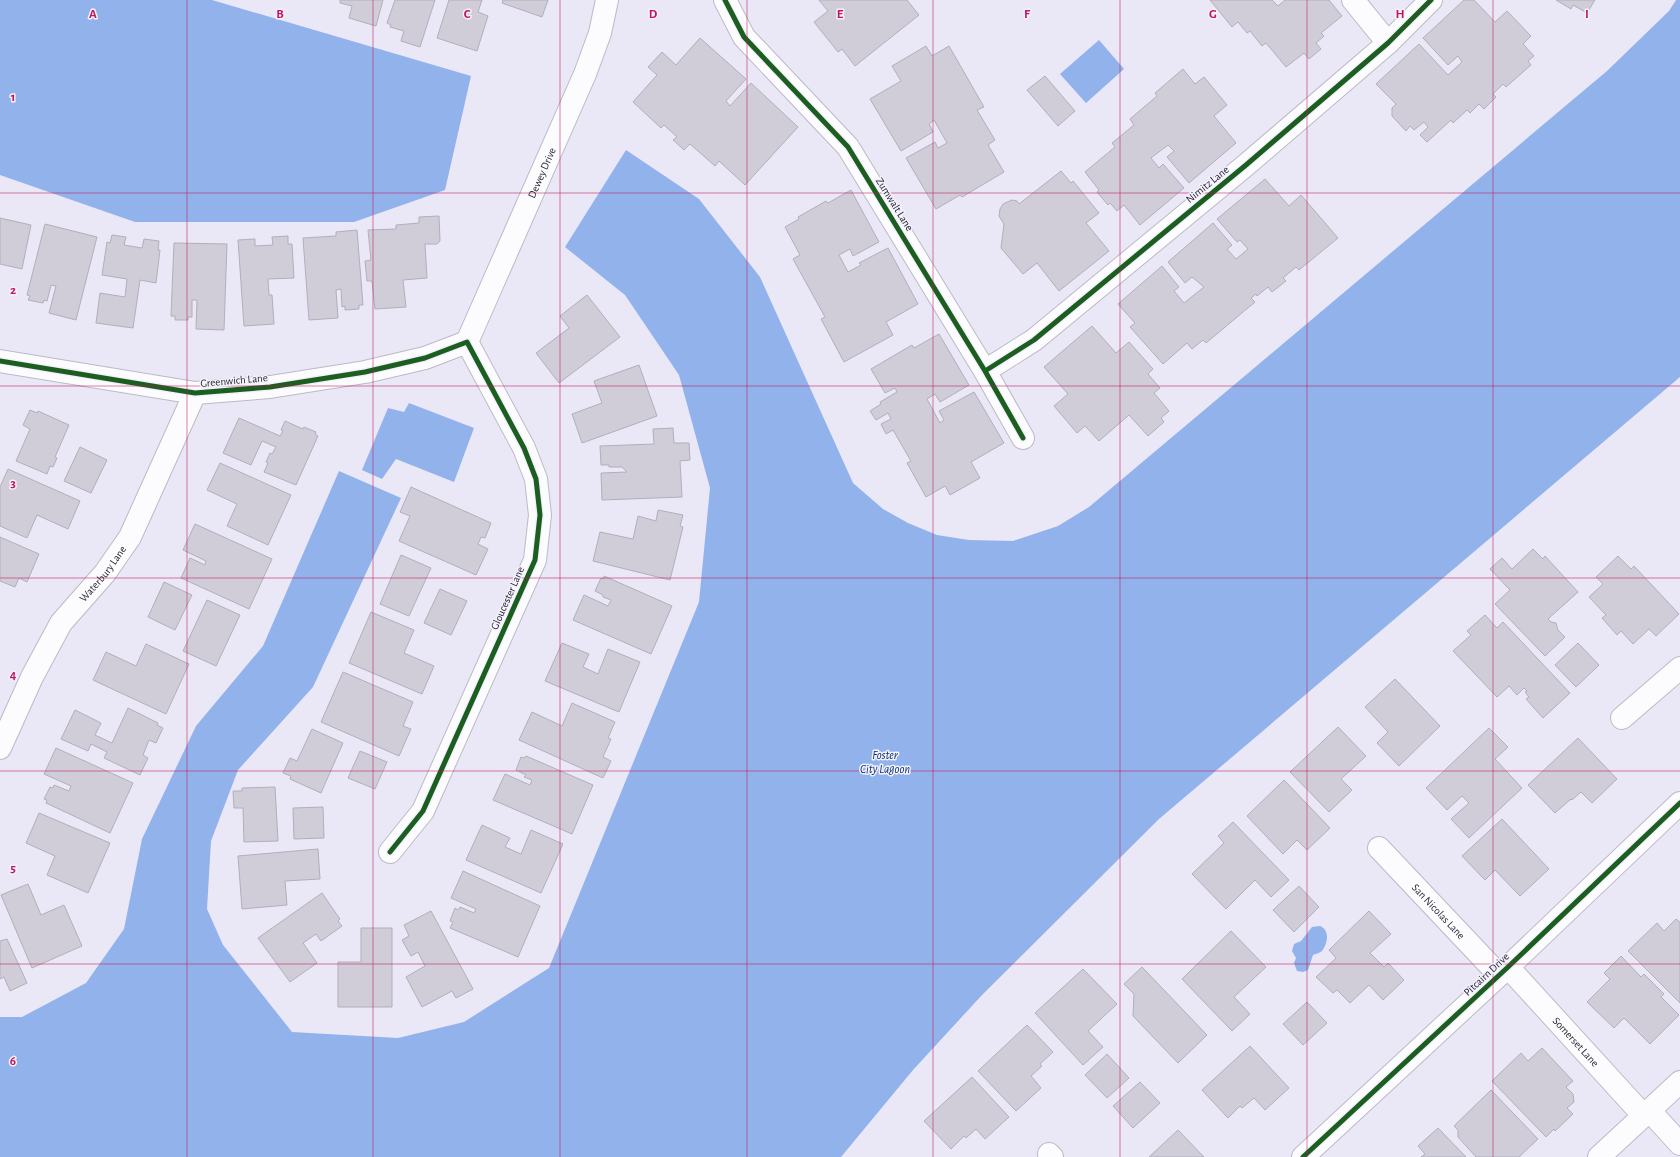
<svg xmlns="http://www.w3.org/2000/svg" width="1680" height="1157" font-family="'Alegreya Sans',sans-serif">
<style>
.water{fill:#92b2ec}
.building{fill:#d0cdd9;stroke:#b1afba}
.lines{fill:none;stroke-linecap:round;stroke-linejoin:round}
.minor-casing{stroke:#bcbac6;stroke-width:24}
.tertiary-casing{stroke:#bcbac6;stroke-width:24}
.minor{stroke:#fcfbfe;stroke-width:22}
.tertiary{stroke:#fcfbfe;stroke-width:22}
.cycleway-casing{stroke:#f3f1fc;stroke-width:8}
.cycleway{stroke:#1b5e20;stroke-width:5}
.grid{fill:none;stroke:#c2185b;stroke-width:1;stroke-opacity:0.55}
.labels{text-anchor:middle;stroke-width:3;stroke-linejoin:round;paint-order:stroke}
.street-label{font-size:11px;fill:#211f29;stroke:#f3f1fc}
.water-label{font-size:12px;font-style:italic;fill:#073173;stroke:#f3f1fc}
.grid-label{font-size:13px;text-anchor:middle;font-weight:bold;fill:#c2185b;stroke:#f3f1fc;stroke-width:3;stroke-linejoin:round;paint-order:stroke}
</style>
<rect width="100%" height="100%" fill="#eae7f7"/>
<!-- water -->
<path class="water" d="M0 0H212L471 76 445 190 354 222H135L0 175Z
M1676 0H1680V377L1159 819 982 995 913 1070 841 1157H0V1017H22L86 983 124 929 142 839 196 726 263 646 339 471 401 498 313 687 238 770 211 841 207 909 223 945 292 1032 398 1038 464 1022 549 968 699 602 710 488 679 375 625 295 565 247 626 150 699 199 760 277 853 483 883 509 908 523 937 535 969 540 1013 541 1058 526 1089 507 1607 71 1669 11Z
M1099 40 1124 69 1086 103 1060 74Z
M409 403 474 428 454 482 396 459 382 479 362 470 388 408 404 412Z
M1320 926C1330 930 1328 943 1322 951 1320 953 1315 954 1313 955L1308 970 1303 972 1297 971 1294 963 1296 958 1292 951 1294 944 1301 941 1312 927Z"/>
<!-- building -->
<path class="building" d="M340 0H383L376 26 349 18 352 6 340 3Z
M395 0H435L420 47 401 41 404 31 390 27 391 25 387 23Z
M449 0H482L478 12 488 16 477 51 437 38Z
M503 0H548L542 17 502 3Z
M819 0H907L919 15 855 66 842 49 838 52 814 22 828 11Z
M1210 0H1272L1278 6 1285 0H1329L1342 16 1321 33 1324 36 1316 43 1321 49 1309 59 1304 53 1286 67 1266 43 1262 46 1250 31 1247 33 1238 22 1232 27Z
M1464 0H1474L1495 22 1507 11 1531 36 1523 44 1534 56 1528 61 1531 65 1506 87 1503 84 1493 94 1496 97 1484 109 1479 104 1470 113 1467 110 1453 123 1451 120 1427 142 1420 135 1428 127 1424 122 1414 130 1410 126 1406 131 1392 116V108L1396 104 1376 84 1419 44 1448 75 1462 62 1458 56 1448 65 1423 38Z
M1556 0H1595L1587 13 1573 5 1571 9Z
M700 38 746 79 726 101 730 106 751 83 798 127 745 185 719 161 715 166 690 144 684 150 673 140 677 137 664 125 661 128 633 102 657 75 648 67 662 52 676 65Z
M926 46 932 56 949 46 984 107 977 110 995 140 988 145 1004 172 962 197 960 195 936 209 906 158 935 142 938 148 947 143 934 120 929 124 933 132 901 151 870 99 901 81 892 66Z
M1183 69 1195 84 1204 77 1227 105 1214 116 1236 143 1189 183 1167 157 1174 151 1168 145 1151 158 1159 168 1163 164 1184 188 1140 225 1124 205 1117 211 1110 203 1108 205 1097 192 1099 190 1085 172 1115 147 1112 143 1134 125 1130 119 1157 96 1155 93Z
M1045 76 1075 111 1058 126 1027 90Z
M1061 171 1071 183 1073 181 1099 213 1086 223 1109 251 1059 291 1037 263 1023 274 1001 248 1004 224 999 216 1000 209 1003 204 1012 200 1017 201 1019 204Z
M1265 179 1289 206 1301 195 1338 238 1299 270 1296 267 1283 278 1286 281 1272 292 1268 287 1257 296 1256 294 1251 298 1255 302 1206 343 1203 340 1192 349 1187 343 1163 364 1130 327 1135 323 1118 304 1162 266 1179 287 1174 291 1184 303 1204 287 1192 277 1185 283 1168 262 1213 223 1232 245 1227 249 1236 259 1248 249 1240 240 1237 242 1217 219Z
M851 190 879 242 853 256 850 249 839 255 848 272 861 265 859 263 888 248 918 304 886 322 893 335 844 362 821 319 825 317 793 259 800 255 785 227 799 219 798 217 826 201 828 203Z
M439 216 440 241 437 244H425L427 278 403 280 406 307 375 309 372 281H367L365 261 371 260 368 230 396 229V225L419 223V217Z
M0 218 31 225 22 269 0 264Z
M45 224 97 237 76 320 49 313 56 286 51 285 47 301 44 300 43 303 28 300 30 296 27 295Z
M357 230 363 305H359V309L345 310V306L342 307 341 289 336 290 338 318 309 320 303 238 336 236V232Z
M112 235 126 237 124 245 142 248 144 239 159 241 158 250H160L156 283 140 280 133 328 96 323 100 293 125 297 127 279 102 275 107 242 110 243Z
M288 236V244H292L294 278 268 279 269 295H272L274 324 244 326 238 240 255 239V246L273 245 272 237Z
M174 243 227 244 224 330 196 329 197 300H192V317H188V320H175V316H171Z
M587 295 620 337 559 383 536 353 569 328 560 316Z
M1092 326 1116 353 1129 342 1153 369 1148 374 1160 388 1154 393 1169 411 1161 418 1164 422 1148 436 1129 415 1099 441 1085 426 1077 433 1054 406 1068 394 1044 367Z
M939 334 969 385 940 402 935 394 927 399 940 423 944 420 939 411 974 392 1004 443 971 462 980 478 950 495 945 486 926 497 907 463 911 461 893 430 886 434 881 424 891 419 888 413 876 420 870 411 881 404 880 402 897 392 895 388 885 393 871 369 912 345 914 348Z
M639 365 657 416 582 443 572 414 602 403 594 381Z
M30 410 37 413 38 411 69 425 55 457 57 458 53 467 50 466 47 474 16 461 30 429 23 425Z
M239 418 280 436 283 431 281 430 285 421 303 429 304 427 316 432 315 434 318 436 296 485 264 472 268 463 266 462 270 453 272 454 276 447 262 441 251 465 223 453Z
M673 428 674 443H689L690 460 680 461 682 497 602 500 601 473 627 472 622 467H609V465H601L600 446 654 444 653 429Z
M80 447 107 460 91 493 64 481Z
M220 463 291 495 268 545 227 526 237 504 207 490Z
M8 469 80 501 68 529 37 515 27 538 0 526V487Z
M411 487 491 523 485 538 481 537 478 544 488 549 476 575 399 541 410 516 400 512Z
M658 510 683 515 680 526 683 527 670 580 593 561 600 532 633 539 638 516 656 521Z
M195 524 272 559 249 609 181 578 190 558 205 565 206 561 183 550Z
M0 537 39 554 27 582 19 578 15 587 0 581Z
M1533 549 1543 559 1545 556 1578 592 1548 619 1551 622 1556 623 1558 630 1565 637 1545 656 1495 604 1510 590 1490 569 1502 558 1512 569Z
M401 555 431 568 409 616 380 604Z
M1618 556 1631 569 1634 566 1679 614 1656 636 1649 629 1633 644 1621 631 1617 635 1602 618 1606 615 1589 597 1603 584 1596 577Z
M604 576 672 606 651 654 573 620 584 595 608 606 611 600 603 597V595L595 591 601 578 604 579Z
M164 582 192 595 175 630 148 617Z
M440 589 467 601 451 635 424 623Z
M207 600 240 615 216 666 183 651Z
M371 612 414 630 404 653 434 666 422 694 349 663Z
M1485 615 1497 628 1503 622 1570 693 1543 718 1526 699 1529 697 1525 692 1527 691 1524 688 1517 695 1509 686 1497 697 1453 651 1471 635 1467 631Z
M562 643 589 654 583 667 598 674 608 649 640 662 619 712 545 681Z
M1578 643 1599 665 1576 687 1555 665Z
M146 644 189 664 166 714 93 680 106 652 136 666Z
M343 672 413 702 403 726 411 729 399 756 321 722Z
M1395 679 1440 726 1399 766 1377 743 1388 732 1365 707Z
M572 703 615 722 608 738 611 739 603 757 611 761 603 778 519 740 532 712 562 726Z
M128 708 158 723 157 725 163 728 156 743 149 740 143 755 148 758 140 775 104 758 107 752 91 744 88 751 61 739 75 710 101 723 95 735 112 743Z
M1338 727 1366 756 1341 779 1352 790 1329 812 1290 772Z
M1489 728 1508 747 1495 759 1522 788 1469 838 1451 819 1469 803 1462 796 1447 810 1426 788Z
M312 729 343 743 321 793 290 779 291 776 283 773 290 758 297 761Z
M1578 738 1617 779 1592 803 1581 792 1572 800 1571 799 1555 813 1528 785Z
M56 748 133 783 110 833 46 803 47 800 44 799 50 787 53 788 54 785 69 791 71 786 44 774Z
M360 751 387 762 375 789 348 778Z
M526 756 593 785 572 834 493 800 505 774 530 785 532 780 524 777 526 775 516 770 521 757 524 758Z
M1284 780 1330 828 1307 850 1297 840 1283 854 1247 816Z
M275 787 278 841 244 842 243 808H234L233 791H242V788Z
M323 807 324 838 294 839 293 808Z
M39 813 110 843 88 893 47 875 55 856 26 843Z
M1502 819 1549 869 1520 896 1495 870 1485 880 1462 856Z
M1233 822 1289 880 1271 897 1255 880 1226 909 1192 874 1224 843 1218 836Z
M482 825 510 838 505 847 521 854 531 830 563 844 541 893 466 860Z
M318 849 320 879 285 881 287 905 242 909 238 856Z
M463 871 540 906 518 957 450 928 453 922 450 921 455 908 458 910 460 907 474 913 476 909 451 898Z
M28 884 41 915 64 905 82 946 32 968 1 895Z
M1299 886 1319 907 1294 932 1273 910Z
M322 893 340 919 338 921 342 926 321 941 316 934 303 943 317 963 290 982 258 938Z
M431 911 473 989 456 998 452 991 422 1007 406 977 425 966 418 952 411 956 402 940 409 936 404 925Z
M1369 911 1391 934 1370 953 1384 967 1388 963 1404 980 1383 1000 1369 985 1350 1003 1337 990 1333 993 1316 977 1336 958 1329 950Z
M1676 919 1680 922V1003L1628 951 1657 923 1664 931Z
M361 928H392V1007H338V962H361Z
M1231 931 1266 967 1234 997 1250 1014 1232 1031 1182 979Z
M7 939 27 983 10 991 4 977 0 979V941Z
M1621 956 1641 977 1644 974 1664 994 1661 997 1679 1015 1650 1044 1624 1018 1614 1028 1587 1002 1610 979 1604 973Z
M1142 967 1207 1035 1178 1063 1133 1016 1134 994 1124 984Z
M1083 969 1117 1004 1088 1031 1103 1047 1083 1065 1035 1013Z
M1307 1002 1327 1023 1303 1045 1283 1024Z
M1027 1025 1053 1052 1040 1064 1042 1066 1031 1076 1041 1088 1016 1111 978 1071Z
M1250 1046 1289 1088 1265 1110 1254 1098 1242 1108 1240 1106 1228 1118 1202 1090Z
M1542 1048 1573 1081 1566 1087 1573 1094 1574 1102 1567 1108 1573 1114 1555 1131 1554 1129 1546 1137 1492 1081 1521 1053 1528 1061Z
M1107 1054 1129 1078 1107 1098 1085 1075Z
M972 1077 1009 1117 985 1139 976 1129 966 1138 964 1136 951 1149 924 1121Z
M1140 1082 1160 1103 1133 1128 1113 1106Z
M1491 1090 1538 1139 1519 1157H1476L1458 1137V1130L1454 1126Z
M1438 1128 1466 1157H1421L1425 1154 1418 1146Z
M1178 1130 1204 1157H1149Z"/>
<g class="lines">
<defs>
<g id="minor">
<path d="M725 0 744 37 848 147 985 371 1023 438"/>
<path d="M1353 0 1388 43"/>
<path id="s1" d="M467 342 585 74 600 33 607 0"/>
<path d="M0 361 195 393 270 387 365 372 425 358 467 342"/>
<path d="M985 371 1034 340 1246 165 1388 43 1431 0"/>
<path d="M1622 718 1680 668"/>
<path id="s2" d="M0 748 32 677 61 623 105 573 130 537 195 393"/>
<path id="s3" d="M1379 848 1499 975"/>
<path d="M390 852 423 811 535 560 540 515 536 479 524 448 467 342"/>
<path id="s4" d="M1508 967 1643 1115"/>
<path d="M1649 1110 1680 1144"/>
<path d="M1049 1154 1052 1157"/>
<path d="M1599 1157 1680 1082"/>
</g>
<path id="tertiary" d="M1303 1157 1508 967 1680 803"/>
</defs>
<!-- minor casing -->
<use href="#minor" class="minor-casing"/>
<!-- tertiary casing -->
<use href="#tertiary" class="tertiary-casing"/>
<!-- minor -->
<use href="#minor" class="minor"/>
<!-- tertiary -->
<use href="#tertiary" class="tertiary"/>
<defs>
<path id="cycleway" d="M725 0 744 37 848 147 985 371 1023 438
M0 361 195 393 270 387 365 372 425 358 467 342 524 448 536 479 540 515 535 560 423 811 390 852
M985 371 1034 340 1246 165 1388 43 1431 0
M1303 1157 1508 967 1680 803"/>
</defs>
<!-- cycleway casing -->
<use href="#cycleway" class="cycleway-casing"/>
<!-- cycleway -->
<use href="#cycleway" class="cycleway"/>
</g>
<!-- grid -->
<path class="grid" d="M187 0V1157M373 0V1157M560 0V1157M747 0V1157M933 0V1157M1120 0V1157M1307 0V1157M1493 0V1157M0 193H1680M0 386H1680M0 578H1680M0 771H1680M0 964H1680"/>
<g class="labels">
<!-- street labels -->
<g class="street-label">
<text dy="4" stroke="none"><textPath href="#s1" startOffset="185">Dewey Drive</textPath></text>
<text transform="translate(1207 184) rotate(-39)" y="4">Nimitz Lane</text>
<text transform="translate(895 204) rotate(58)" y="4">Zumwalt Lane</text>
<text transform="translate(234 380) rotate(-5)" y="4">Greenwich Lane</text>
<text dy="4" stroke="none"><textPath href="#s2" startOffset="204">Waterbury Lane</textPath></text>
<text transform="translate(507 598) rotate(-66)" y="4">Gloucester Lane</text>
<text dy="4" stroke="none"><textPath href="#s3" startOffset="87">San Nicolas Lane</textPath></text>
<text transform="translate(1486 974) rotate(-43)" y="4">Pitcairn Drive</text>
<text dy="4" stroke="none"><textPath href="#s4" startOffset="101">Somerset Lane</textPath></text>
</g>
<!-- water labels -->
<g class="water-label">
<text x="885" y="759">Foster<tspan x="885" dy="14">City Lagoon</tspan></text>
</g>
</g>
<g class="grid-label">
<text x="93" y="18">A</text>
<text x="280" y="18">B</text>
<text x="467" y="18">C</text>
<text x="653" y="18">D</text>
<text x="840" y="18">E</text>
<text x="1027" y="18">F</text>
<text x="1213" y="18">G</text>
<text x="1400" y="18">H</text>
<text x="1587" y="18">I</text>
<text x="13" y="101">1</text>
<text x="13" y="294">2</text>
<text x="13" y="487">3</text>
<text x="13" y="679">4</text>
<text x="13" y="872">5</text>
<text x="13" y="1065">6</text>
</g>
</svg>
